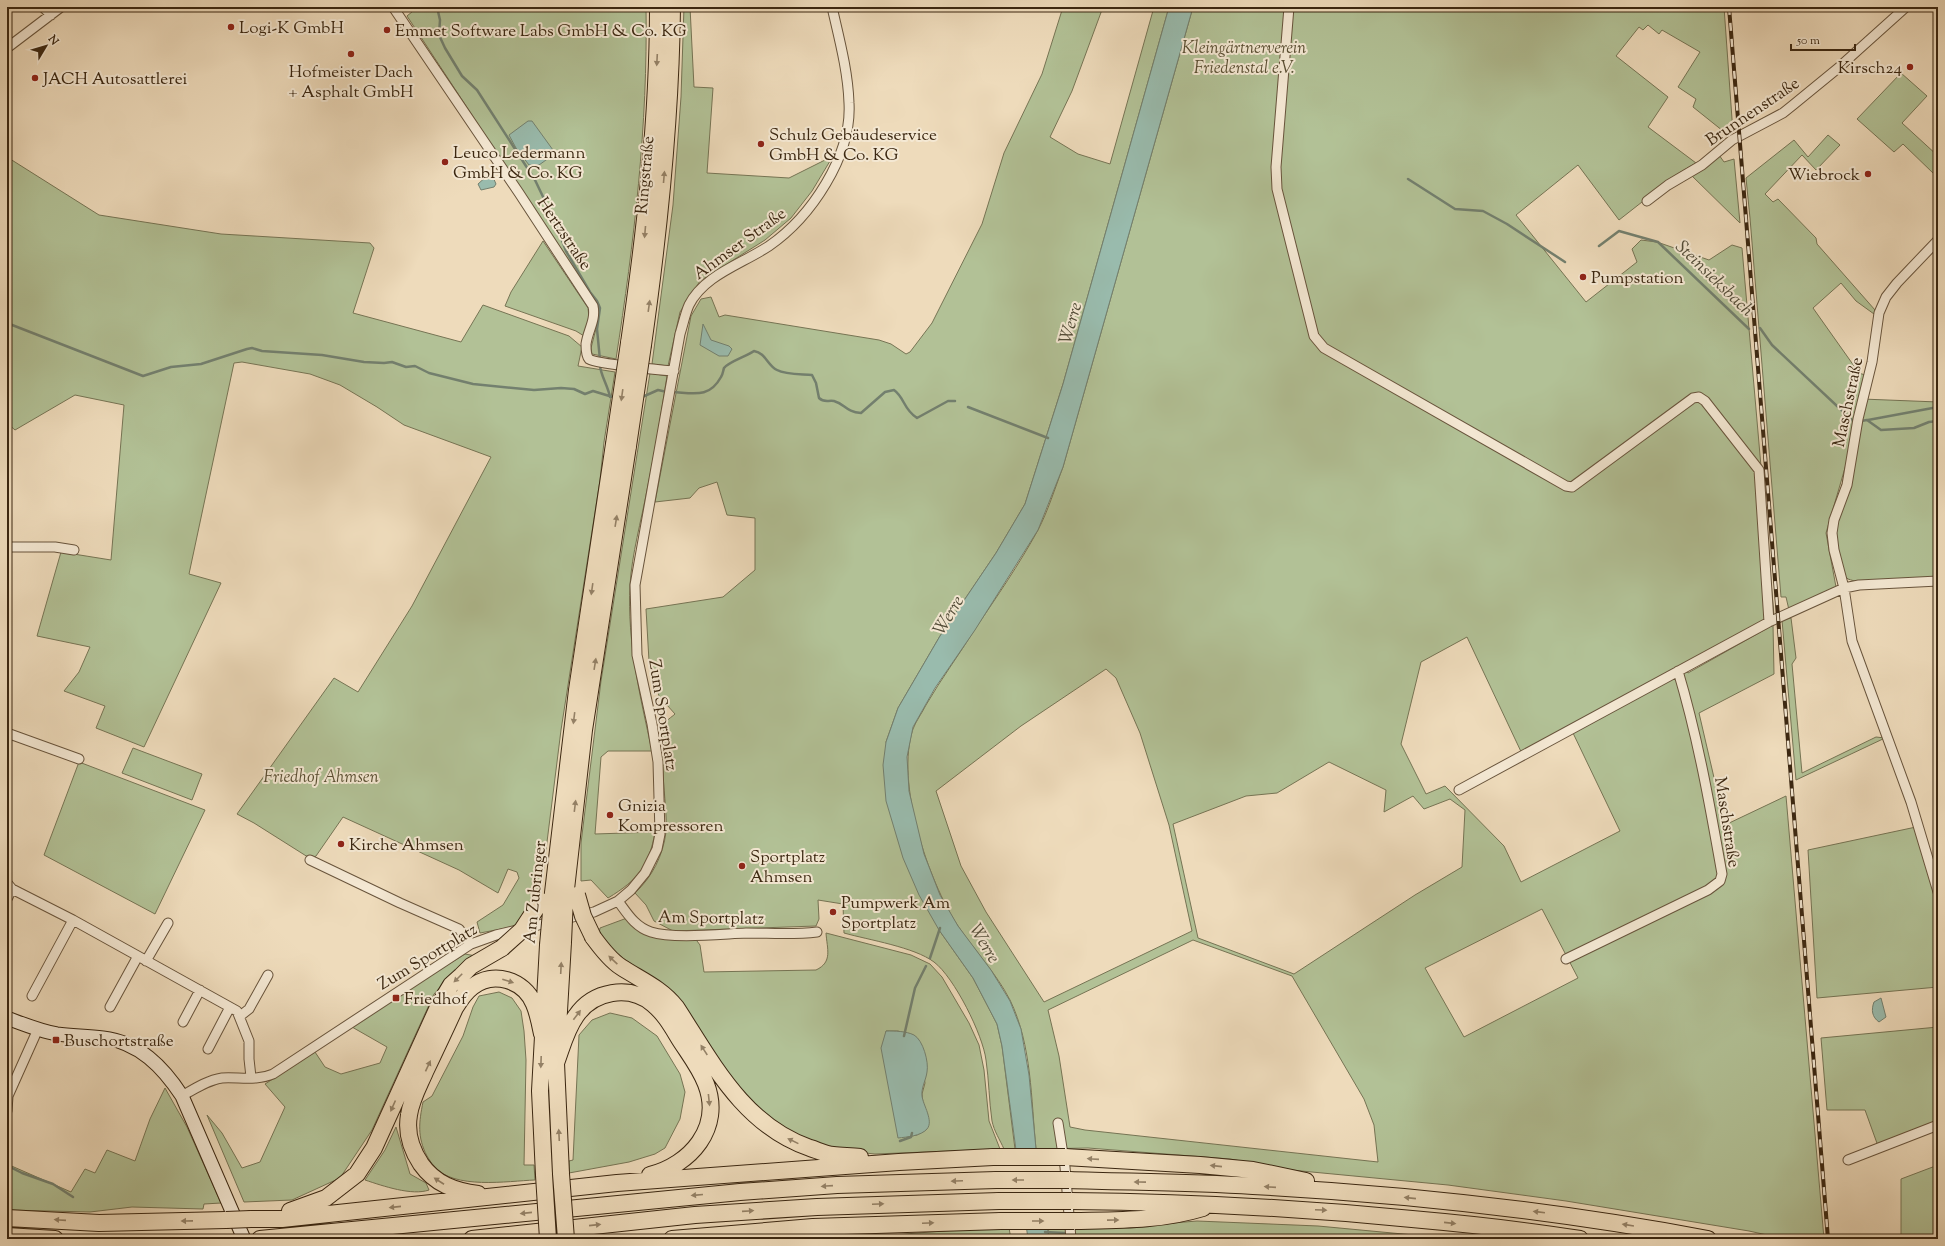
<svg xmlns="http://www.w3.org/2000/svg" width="1945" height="1246" font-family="'Sorts Mill Goudy',serif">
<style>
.green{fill:#b2c196;stroke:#767454;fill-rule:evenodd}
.water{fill:#99bbad;stroke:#73806f}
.pier{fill:#eedbbb}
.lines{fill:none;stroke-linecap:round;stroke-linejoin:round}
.stream{stroke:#73806f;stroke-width:2.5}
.street-casing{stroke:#68543c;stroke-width:11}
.secondary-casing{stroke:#3b2711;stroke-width:15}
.highway-casing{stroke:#3b2711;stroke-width:18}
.street{stroke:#f4e8d3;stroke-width:9}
.secondary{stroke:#f4e8d3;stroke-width:13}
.highway{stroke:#eedbbb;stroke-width:16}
.rail-casing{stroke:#3b2711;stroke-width:4}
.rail{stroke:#f4e8d3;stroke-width:2.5;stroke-dasharray:8;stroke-linecap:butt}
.highway-bridge-casing{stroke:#3b2711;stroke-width:18;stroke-linecap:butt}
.highway-bridge{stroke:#eedbbb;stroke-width:16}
.oneway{fill:#948166}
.poi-dot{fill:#8f2418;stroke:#f4e8d3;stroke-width:1.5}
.labels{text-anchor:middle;stroke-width:4;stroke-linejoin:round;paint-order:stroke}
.poi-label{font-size:17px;fill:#3b2711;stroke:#f4e8d3;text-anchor:start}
.park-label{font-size:17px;font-style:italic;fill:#594e32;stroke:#f4e8d3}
.street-label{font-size:17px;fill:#3b2711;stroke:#f4e8d3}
.water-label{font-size:18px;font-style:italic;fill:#524c38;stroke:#f4e8d3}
</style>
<rect width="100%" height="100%" fill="#eedbbb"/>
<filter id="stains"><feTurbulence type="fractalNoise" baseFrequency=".005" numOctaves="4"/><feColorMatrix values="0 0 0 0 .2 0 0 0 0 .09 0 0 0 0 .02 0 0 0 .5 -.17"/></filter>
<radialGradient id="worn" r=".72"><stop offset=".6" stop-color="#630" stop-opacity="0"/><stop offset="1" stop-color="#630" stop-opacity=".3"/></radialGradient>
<!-- green -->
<path class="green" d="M418 7H646C648 125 634 243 616 359L592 354 591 348 598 321V307L407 16Z
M684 7H690L694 87 713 88 707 173 789 178 833 156 812 191 791 218 765 240 700 281 680 312 668 366 652 364 673 205 681 97Z
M1063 7H1103L1072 91 1050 137 1078 154 1110 164 1154 7H1169L1063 384 1025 504 996 553 940 636 898 708 886 742 939 930 973 978 997 1024 1002 1046 1015 1149H1004C1000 1140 994 1131 992 1121 989 1101 989 1080 986 1060 983 1035 954 977 934 962 914 947 869 940 844 933L843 904 818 900 819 919 816 926 673 931 654 921 646 905 635 893C652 877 663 856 666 832 668 805 656 743 666 722 668 719 673 716 675 714L659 696 649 661 646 609 723 597 755 570V518L727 515 717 482 699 488 690 498 655 502 691 316 701 299 711 297 719 317 725 315 879 340 891 344 906 354 910 352 932 323 982 224 1004 153 1042 74Z
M1193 7H1724L1733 133 1723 131 1693 107 1696 99 1678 87 1700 52 1662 30 1659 34 1648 25 1643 30 1639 27 1616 56 1668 97 1648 127 1696 163 1679 173 1619 220 1578 165 1516 215 1586 302 1637 262 1632 249 1641 240 1657 242 1709 260 1732 245 1742 248 1774 616 1682 666 1688 673 1773 625 1774 674 1699 713 1725 825 1786 796 1824 1239H1785L1749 1231 1566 1201 1448 1185 1291 1170 1230 1159 1088 1148 1036 1149C1031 1100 1032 1045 1010 1000 996 973 975 951 958 926 928 881 895 782 913 729 916 721 922 713 926 705 941 679 959 655 975 629 996 598 1020 563 1038 530 1048 511 1055 488 1063 467ZM1467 637 1524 758 1573 733 1620 831 1521 882 1504 846 1445 786 1426 794 1401 744 1421 662ZM1106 669 1116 678 1140 733 1169 825 1192 931 1044 1002 986 912 961 866 936 791 1021 726ZM1329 762 1386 790 1384 812 1413 796 1424 809 1450 799 1465 810 1462 867 1415 895 1294 974 1198 938 1173 824 1246 796 1277 793ZM1542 909 1578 978 1464 1037 1425 968ZM1193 940 1292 976 1364 1099 1374 1125 1378 1162 1085 1130 1070 1127 1059 1056 1048 1010Z
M1901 73 1927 96 1902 123 1938 156V168L1934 174 1903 144 1894 152 1857 119Z
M1828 135 1840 145 1816 170 1802 155 1765 194 1773 202 1778 199 1816 238 1817 244 1875 310 1874 314 1856 301 1841 283 1813 308 1859 373 1865 375 1862 399 1938 402V577L1857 582C1855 581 1851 580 1848 579 1824 561 1842 486 1847 461L1826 533 1836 587 1789 610 1786 597H1781L1750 218 1746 178 1794 140 1808 157Z
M1719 155 1724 162 1734 159 1740 223 1690 174Z
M7 157 99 215 221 234 370 243 374 248 353 313 461 342 483 305 569 336 582 347 578 366 615 372 604 442 600 480 561 730 542 882 535 898 517 926 480 933 477 922 503 905 519 878 517 872 508 869 498 893 459 870 343 817 316 856 311 859 254 823 237 814 334 678 358 692 412 606 491 457 404 425 377 407 340 385 310 374 242 362 234 363 189 574 221 583 144 747 96 728 105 706 64 691 79 672 90 647 37 636 61 552 111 560 124 405 75 395 15 430 7 423Z
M543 241 588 308 589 318 584 336 576 331 505 306 511 292Z
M650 373 667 376C661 414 655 452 647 490 641 522 632 553 630 585 627 642 640 696 652 751H608L601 757 595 834 655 832C649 866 638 880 608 898L591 880 581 881V843L601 681Z
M1791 618 1796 658 1792 664 1802 773 1876 737 1885 738 1796 780 1782 620Z
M133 748 202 774 192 800 122 773Z
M79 762 205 810 155 914 44 855Z
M1916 827 1938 901V987L1817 998 1808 850Z
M627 918 647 934 657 938 694 937 700 945 704 972 816 970C833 962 827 949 826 933L911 955 930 964 942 977 969 1023 979 1045 984 1070 989 1121 1000 1149 875 1154 846 1151 814 1144 774 1123 739 1090 665 986 624 959 610 947 599 934 600 928ZM886 1031H898L917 1038 925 1083 922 1094 926 1130 917 1135 906 1137Z
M465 954 476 956 455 971 434 994 372 1130 340 1178 292 1200 244 1202 207 1115 222 1133 242 1168 260 1162 285 1107 265 1084 315 1052 325 1067 341 1074 380 1063 387 1047 352 1027 405 991Z
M499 992 512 998 521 1011 524 1031 526 1060 524 1165H534L535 1180C508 1181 453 1190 434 1166 431 1163 429 1159 427 1156 417 1137 419 1122 423 1102L432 1096 463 1036 473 1007 479 996Z
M610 1013 632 1018 657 1036 680 1074 685 1092 680 1119 665 1148 655 1154 629 1162 569 1173V1161L573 1160 579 1035 592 1020Z
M1938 1027V1122L1878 1146 1865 1110H1827L1821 1038Z
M165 1088 187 1127 221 1203 204 1204 203 1209 132 1207 90 1212 7 1210V1164L71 1192 85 1169 95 1173 107 1150 135 1161 150 1119Z
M396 1127 410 1174 426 1183 429 1190C412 1196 383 1186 365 1180L385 1150Z
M1938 1165V1239H1901V1179Z
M1197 1221 1318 1226 1456 1239H1049L1048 1228 1125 1227Z
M981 1228H1009L1011 1239H842Z"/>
<!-- water -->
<path class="water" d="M1169 7H1193L1063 467 1038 530 975 630 935 688 913 727 907 757 909 791 924 854 940 895 958 926 991 970 1010 1001 1021 1029 1029 1075 1036 1149 1049 1239H1028L1002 1046 997 1024 973 978 939 930 919 895 903 858 886 801 883 765 886 742 898 708 940 636 996 553 1025 504 1063 384Z
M528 121H532L553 150V155L539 165H529L516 148 509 135Z
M488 175 493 177 496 184 494 187 481 190 478 184Z
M703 324 711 340 729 346 732 349 728 356H719L700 345Z
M1881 998 1886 1017 1879 1022C1872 1017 1871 1010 1874 1002Z
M886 1031C895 1031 906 1031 914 1035 923 1040 929 1062 927 1072 926 1080 921 1088 922 1096 923 1105 934 1121 927 1129 921 1136 907 1137 898 1138L881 1048Z"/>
<!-- pier -->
<path class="pier" d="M1013 1149H1038L1050 1228H1024Z"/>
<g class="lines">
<!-- stream -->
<path class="stream" d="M437 7 440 20 439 35 445 48 462 76 477 90 535 180 556 224 566 251 590 292 597 301 600 308 597 329 600 360
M1408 179 1455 209 1483 211 1507 224 1565 262
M1599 246 1619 231 1658 242 1749 329
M7 323 143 376 171 367 201 364 247 349 252 348 262 351 322 355 364 362 384 363 392 362 406 367 415 366 429 373 473 384 534 390 561 388 574 389 585 394 593 391 616 398
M1760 328 1772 345 1853 421
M600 365C600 374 608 386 610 397
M672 392C693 393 709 399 721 377 723 374 723 371 724 368 728 362 747 356 754 351 766 353 767 365 777 370 786 375 802 374 812 375L816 383 819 398C824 403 828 400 834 401 845 404 846 412 861 413L885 392 894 390C905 398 903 409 917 418L948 401H955
M640 398 658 390 667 392
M968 407 1048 438
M1868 420 1938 407
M1861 421 1867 420 1881 430 1914 428 1929 422 1938 421
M930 958 940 928
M904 1036 915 988 926 966
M900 1141 911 1137 912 1133
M8 1166 22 1173 53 1184 73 1197
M1045 1232 1065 1233
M1085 1238 1244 1239"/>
<defs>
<path id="street" d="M43 7 51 15
M393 7 519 193 593 306C596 320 588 330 586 344 586 349 586 356 589 359 597 364 661 370 674 371
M1289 7 1276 167 1277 189 1314 336 1324 348 1566 486 1572 487 1693 398 1699 397 1705 401 1759 470 1769 622
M7 48 61 7
M1647 201 1668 185 1702 165 1732 140 1783 113 1793 105 1837 69 1906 7
M1938 240 1897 283 1886 297 1879 313 1872 362 1858 419 1847 485 1834 520 1832 533 1834 550 1844 588 1852 641 1911 802 1938 892
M7 547H55L74 550
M7 733 79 759
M1459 790 1769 622 1844 588 1859 585 1938 581
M310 860 400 903 459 929 471 944
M7 883 12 889 7 899
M12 889 73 920 237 1011 249 1041V1059L251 1077
M618 901C627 913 635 927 651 932 673 939 721 934 746 933 770 933 793 935 817 932
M1566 959 1708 890 1720 881 1722 874C1710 806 1698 738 1678 671
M146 961 168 923
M32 996 73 920
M110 1007 138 956
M240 1016 249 1009 268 975
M183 1022 200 990
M208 1049 230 1007
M182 1096C194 1089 208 1080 222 1078 239 1077 257 1081 273 1074L471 944 496 935 594 912 618 901 631 890 645 873 657 849 660 834 658 762 652 724 637 655 635 585 680 334C683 325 685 314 689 305 704 275 742 264 769 246 811 217 852 156 849 103 848 71 839 38 832 7
M7 1111 8 1096 38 1029
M1058 1123 1065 1167 1071 1239
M1848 1160 1938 1125"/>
<path id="secondary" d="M7 1018C23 1024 40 1031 57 1034 72 1036 87 1036 103 1038 139 1042 163 1067 182 1096L244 1239"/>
<path id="highway" d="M629 343C645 231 658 120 658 7
M643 345C659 233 671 121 672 7
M565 898 584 730 628 446
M552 901 577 690 614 444
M593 937C601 948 610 960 621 967 641 980 661 988 676 1007 712 1062 743 1125 810 1148 817 1150 825 1154 833 1155 842 1156 851 1156 860 1157
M556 1063C562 1047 566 1030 576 1016 593 991 629 984 653 1004 665 1014 672 1027 680 1040 689 1054 700 1068 706 1084 723 1128 690 1165 650 1175
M1065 1157 1200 1165 1253 1170 1306 1181
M561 1174 556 1063 563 942
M544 1175 540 1091 548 945
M1069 1180C1130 1182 1191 1182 1253 1186 1405 1194 1558 1211 1708 1239
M478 1194C455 1191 435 1184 421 1164 411 1149 406 1132 409 1115 411 1100 419 1086 425 1072 435 1051 445 1030 455 1008 460 1000 464 993 472 987 493 970 524 980 534 1004 538 1013 540 1024 542 1034
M1071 1201C1185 1202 1299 1208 1412 1219 1468 1224 1524 1230 1580 1239
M290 1211 326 1198 357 1174 374 1148 439 1005 451 985 461 976 471 966 502 948
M7 1218 99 1223 226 1220
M251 1219H282L617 1183 899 1162 993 1157
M1074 1221C1118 1220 1160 1221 1203 1208
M7 1236 55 1239
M260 1239 740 1192 837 1185 996 1180
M472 1239 695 1215 817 1207 999 1201
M672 1239 813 1227 1001 1221"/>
</defs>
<!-- street casing -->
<use href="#street" class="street-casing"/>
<!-- secondary casing -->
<use href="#secondary" class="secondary-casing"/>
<!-- highway casing -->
<use href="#highway" class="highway-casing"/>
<!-- street -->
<use href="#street" class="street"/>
<!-- secondary -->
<use href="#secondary" class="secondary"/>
<!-- highway -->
<use href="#highway" class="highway"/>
<defs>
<path id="rail" d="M1729 7 1828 1239"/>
</defs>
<!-- rail casing -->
<use href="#rail" class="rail-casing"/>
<!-- rail -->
<use href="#rail" class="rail"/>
<defs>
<path id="highway-bridge" d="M614 444 629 343
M628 446 643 345
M577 895 583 916 593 937
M563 942 565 898
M548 945 552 901
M502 948 522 930 541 901
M993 1157H1065
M561 1174 566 1239
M544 1175 548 1239
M996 1180H1069
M999 1201H1071
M226 1220 251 1219
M1001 1221H1074"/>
</defs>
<!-- highway-bridge casing -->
<use href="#highway-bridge" class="highway-bridge-casing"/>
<!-- highway-bridge -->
<use href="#highway-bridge" class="highway-bridge"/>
</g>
<!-- one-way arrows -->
<defs><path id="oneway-solid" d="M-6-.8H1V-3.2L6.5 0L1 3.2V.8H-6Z"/></defs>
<g class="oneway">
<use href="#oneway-solid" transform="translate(657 60) rotate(93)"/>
<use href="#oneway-solid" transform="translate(664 177) rotate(-85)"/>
<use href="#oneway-solid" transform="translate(645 232) rotate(95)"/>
<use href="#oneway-solid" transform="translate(649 306) rotate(-82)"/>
<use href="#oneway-solid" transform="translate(622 395) rotate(98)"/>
<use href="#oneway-solid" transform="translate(616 521) rotate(-81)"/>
<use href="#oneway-solid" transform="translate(592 589) rotate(98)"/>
<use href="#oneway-solid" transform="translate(595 664) rotate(-81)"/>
<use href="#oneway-solid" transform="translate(574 718) rotate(97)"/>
<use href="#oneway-solid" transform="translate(575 806) rotate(-83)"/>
<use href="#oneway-solid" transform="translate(613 960) rotate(-137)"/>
<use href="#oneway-solid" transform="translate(561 968) rotate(-87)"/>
<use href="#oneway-solid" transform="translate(458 978) rotate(135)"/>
<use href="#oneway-solid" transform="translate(508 981) rotate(18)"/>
<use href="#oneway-solid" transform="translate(577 1015) rotate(-53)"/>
<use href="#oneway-solid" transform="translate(704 1050) rotate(-123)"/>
<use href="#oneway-solid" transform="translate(541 1062) rotate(92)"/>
<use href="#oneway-solid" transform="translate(428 1066) rotate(-65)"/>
<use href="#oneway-solid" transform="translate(709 1100) rotate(84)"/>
<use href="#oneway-solid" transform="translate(393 1106) rotate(114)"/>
<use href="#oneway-solid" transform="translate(559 1135) rotate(-93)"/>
<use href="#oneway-solid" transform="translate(793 1141) rotate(-154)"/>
<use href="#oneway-solid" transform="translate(1093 1159) rotate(-176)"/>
<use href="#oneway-solid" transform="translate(1216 1166) rotate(-174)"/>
<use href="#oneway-solid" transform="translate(1018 1180) rotate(-180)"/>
<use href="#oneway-solid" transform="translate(439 1181) rotate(-147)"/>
<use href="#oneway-solid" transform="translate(957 1181) rotate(178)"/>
<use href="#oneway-solid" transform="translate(1140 1182) rotate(-179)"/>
<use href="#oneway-solid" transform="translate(827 1186) rotate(176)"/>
<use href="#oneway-solid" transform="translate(1270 1187) rotate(-176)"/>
<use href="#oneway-solid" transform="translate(697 1195) rotate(175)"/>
<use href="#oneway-solid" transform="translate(1410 1198) rotate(-174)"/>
<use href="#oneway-solid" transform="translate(878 1204) rotate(-2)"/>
<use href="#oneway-solid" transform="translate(395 1207) rotate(174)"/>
<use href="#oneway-solid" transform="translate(1321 1210) rotate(3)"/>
<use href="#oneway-solid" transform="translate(748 1211) rotate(-4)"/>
<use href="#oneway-solid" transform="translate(1539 1212) rotate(-173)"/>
<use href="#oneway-solid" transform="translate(526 1213) rotate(174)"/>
<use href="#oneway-solid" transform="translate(60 1220) rotate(-176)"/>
<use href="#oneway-solid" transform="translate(1113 1220) rotate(-1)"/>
<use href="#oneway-solid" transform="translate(187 1221) rotate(179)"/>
<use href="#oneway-solid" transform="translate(1038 1221)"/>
<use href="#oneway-solid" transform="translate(928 1223) rotate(-2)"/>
<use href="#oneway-solid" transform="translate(1450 1223) rotate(6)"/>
<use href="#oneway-solid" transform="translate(595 1225) rotate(-6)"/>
<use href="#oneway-solid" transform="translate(1628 1225) rotate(-171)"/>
</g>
<!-- markers -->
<g class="poi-dot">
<circle cx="231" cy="27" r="4"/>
<circle cx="387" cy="30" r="4"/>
<circle cx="351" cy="54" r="4"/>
<circle cx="1910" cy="67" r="4"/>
<circle cx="35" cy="78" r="4"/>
<circle cx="761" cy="144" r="4"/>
<circle cx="445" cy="162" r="4"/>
<circle cx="1868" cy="174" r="4"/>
<circle cx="1583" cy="277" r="4"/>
<circle cx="610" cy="815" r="4"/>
<circle cx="341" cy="844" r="4"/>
<circle cx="742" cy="866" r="4"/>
<circle cx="833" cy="912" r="4"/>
<rect x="392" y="994" width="8" height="8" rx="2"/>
<rect x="52" y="1036" width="8" height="8" rx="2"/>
</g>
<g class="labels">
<!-- poi labels -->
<g class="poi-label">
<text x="239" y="33">Logi-K GmbH</text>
<text x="395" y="36">Emmet Software Labs GmbH &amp; Co. KG</text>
<text x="1902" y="73" text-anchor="end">Kirsch24</text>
<text x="351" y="77" text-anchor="middle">Hofmeister Dach<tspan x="351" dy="20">+ Asphalt GmbH</tspan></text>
<text x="43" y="84">JACH Autosattlerei</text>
<text x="769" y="140">Schulz Gebäudeservice<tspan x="769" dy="20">GmbH &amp; Co. KG</tspan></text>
<text x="453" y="158">Leuco Ledermann<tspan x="453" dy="20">GmbH &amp; Co. KG</tspan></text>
<text x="1860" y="180" text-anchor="end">Wiebrock</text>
<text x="1591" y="283">Pumpstation</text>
<text x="618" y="811">Gnizia<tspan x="618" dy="20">Kompressoren</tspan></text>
<text x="349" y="850">Kirche Ahmsen</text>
<text x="750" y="862">Sportplatz<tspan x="750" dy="20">Ahmsen</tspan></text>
<text x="841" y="908">Pumpwerk Am<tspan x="841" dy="20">Sportplatz</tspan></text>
<text x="404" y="1004">Friedhof</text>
<text x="64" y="1046">Buschortstraße</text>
</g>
<!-- park labels -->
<g class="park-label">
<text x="1244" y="53">Kleingärtnerverein<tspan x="1244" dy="20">Friedenstal e.V.</tspan></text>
<text x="321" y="782">Friedhof Ahmsen</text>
</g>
<!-- street labels -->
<g class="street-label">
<text transform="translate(1752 111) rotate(-34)" y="6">Brunnenstraße</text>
<text transform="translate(644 175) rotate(-85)" y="6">Ringstraße</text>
<text transform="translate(565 233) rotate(56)" y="6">Hertzstraße</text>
<text transform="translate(739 243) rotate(-36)" y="6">Ahmser Straße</text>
<text transform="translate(1847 402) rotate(-78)" y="6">Maschstraße</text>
<text transform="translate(664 715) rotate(81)" y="6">Zum Sportplatz</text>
<text transform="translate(1728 822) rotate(81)" y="6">Maschstraße</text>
<text transform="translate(534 892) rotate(-84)" y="6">Am Zubringer</text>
<text transform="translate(711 917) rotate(1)" y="6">Am Sportplatz</text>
<text transform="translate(427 956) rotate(-31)" y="6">Zum Sportplatz</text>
</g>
<!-- water labels -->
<g class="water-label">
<text transform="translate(1715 278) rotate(44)" y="6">Steinsieksbach</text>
<text transform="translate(1070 323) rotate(-74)" y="6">Werre</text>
<text transform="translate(948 615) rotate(-59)" y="6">Werre</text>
<text transform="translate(985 943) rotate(59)" y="6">Werre</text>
</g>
</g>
<!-- margin -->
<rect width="1945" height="1246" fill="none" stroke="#eedbbb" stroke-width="24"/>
<rect x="8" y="8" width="1929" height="1230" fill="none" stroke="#3b2711" stroke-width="2"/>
<rect x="12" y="12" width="1921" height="1222" fill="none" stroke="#3b2711"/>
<!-- north arrow -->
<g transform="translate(46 46) rotate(52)" stroke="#f4e8d3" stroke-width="3" paint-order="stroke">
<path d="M0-3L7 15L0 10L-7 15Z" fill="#3b2711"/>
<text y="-6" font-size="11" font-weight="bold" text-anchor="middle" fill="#3b2711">N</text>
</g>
<!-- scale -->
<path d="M1791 44v6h64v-6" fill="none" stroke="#3b2711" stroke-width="2"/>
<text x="1797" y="44" font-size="12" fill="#3b2711" stroke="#f4e8d3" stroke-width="3" paint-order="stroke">50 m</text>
<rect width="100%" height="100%" filter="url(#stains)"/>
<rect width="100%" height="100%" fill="url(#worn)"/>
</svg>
